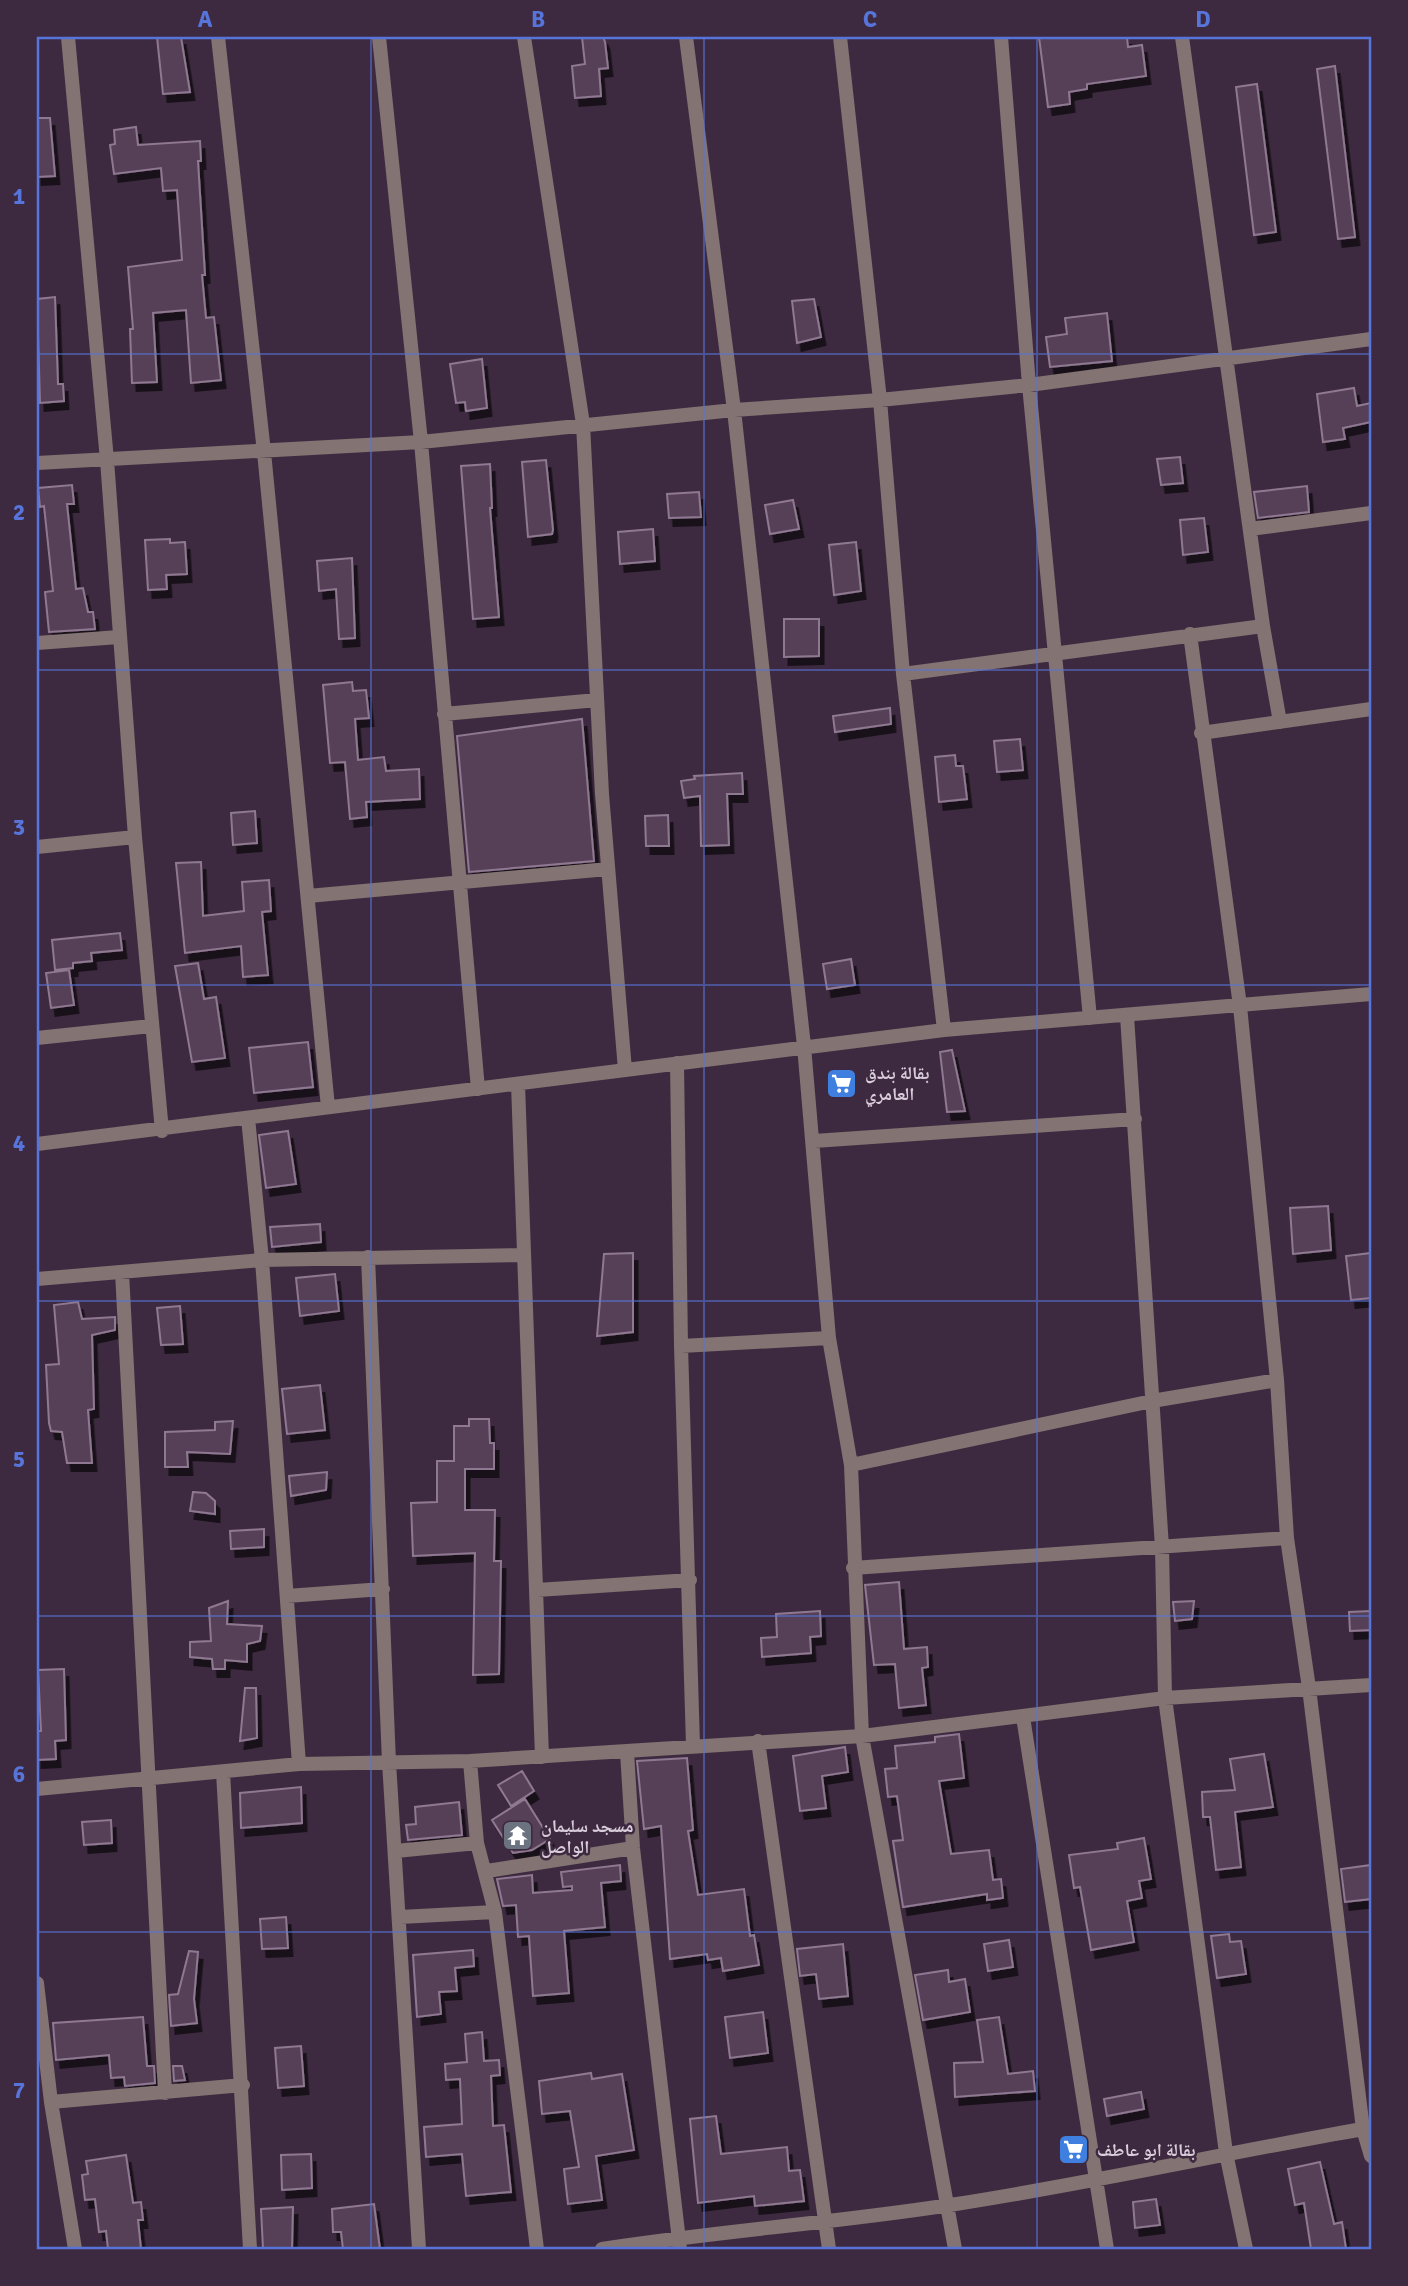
<svg xmlns="http://www.w3.org/2000/svg" width="1408" height="2286" font-family="Signika,'Noto Naskh Arabic',sans-serif">
<style>
.building{fill:#564158;stroke:#8f7891;stroke-width:2;filter:url(#shadow)}
.lines{fill:none;stroke-linecap:round;stroke-linejoin:round}
.minor{stroke:#837372;stroke-width:14}
.grid{fill:none;stroke:#5674d9;stroke-width:2;stroke-opacity:0.55}
.labels{text-anchor:middle;stroke-width:5;stroke-linejoin:round;paint-order:stroke}
.poi-label{font-size:18px;font-weight:bold;fill:#dacddb;stroke:#3e2a40;text-anchor:start}
.neatline{fill:none;stroke:#5674d9;stroke-width:2.5}
.grid-label{font-size:23px;text-anchor:middle;font-weight:bold;fill:#5674d9}
</style>
<defs>
<filter id="shadow"><feDropShadow dx="4.5" dy="8" stdDeviation="0" flood-color="#0009"/></filter>
</defs>
<rect width="100%" height="100%" fill="#3e2a40"/>
<!-- building -->
<path class="building" d="M157 37H181L190 92 163 94Z
M582 37H603L605 42 608 68 599 69 601 96 575 98 572 66 585 64Z
M1039 37H1127L1128 47 1142 45 1146 76 1087 84V89L1069 92 1070 104 1048 107Z
M1335 66 1355 237 1338 239 1317 69Z
M1257 84 1276 232 1254 235 1236 87Z
M37 118H50L55 176 37 177Z
M136 127 138 145 200 141 201 161H198L205 275H202L206 318 214 317 221 380 191 383 186 310 153 313 157 382 132 383 130 329H133L128 267 182 260 177 190 163 191 161 168 114 174 110 145 115 144 114 130Z
M55 297 58 384H63L64 401 40 403 37 299Z
M814 299 821 337 797 343 792 301Z
M1107 313 1112 361 1050 367 1046 337 1067 334 1065 318Z
M482 359 487 408 466 411 465 402 456 403 450 364Z
M1354 388 1357 406 1371 403V422L1343 428 1345 439 1323 442 1317 394Z
M1180 457 1183 483 1161 485 1157 459Z
M546 460 553 530 552 534 528 537 522 462Z
M490 464 492 508H490L499 617 473 619 461 466Z
M72 485 74 504H67L76 589 83 588 88 612H93L95 629 49 632 45 592 53 591 44 506 40 507 38 488Z
M1307 486 1309 512 1258 518 1254 492Z
M699 492 701 517 669 518 667 494Z
M793 500 799 529 770 534 765 505Z
M1204 518 1208 552 1183 555 1180 520Z
M653 529 655 561 620 564 618 532Z
M170 539V543L185 542 187 574 166 575 167 589 148 590 145 540Z
M856 542 861 591 834 595 829 545Z
M352 558 355 638 339 639 336 589 319 591 317 561Z
M784 619H819V656L784 657Z
M352 682 353 691 366 690 369 718 355 719 358 760 384 757 386 771 419 769 420 799 366 802 367 817 350 819 345 762 330 763 323 685Z
M890 708 891 724 835 732 833 716Z
M582 719 594 861 469 872 457 736Z
M1020 739 1023 770 997 772 994 741Z
M955 755 956 766H963L967 799 939 802 935 757Z
M742 773 743 794H727L729 845 701 846 700 796 684 798 681 781 695 779 694 776Z
M255 811 257 843 233 845 231 813Z
M668 815 669 846H646L645 816Z
M201 862 203 916 244 911 242 882 269 880 271 911 262 912 268 975 243 977 241 946 185 953 176 863Z
M120 933 122 950 91 953 92 961 73 963V968L55 970 52 940Z
M851 959 855 985 827 989 823 964Z
M198 963 204 999 216 997 225 1058 192 1062 175 966Z
M69 970 74 1005 51 1008 46 973Z
M308 1042 313 1087 254 1093 249 1048Z
M952 1050 965 1111 947 1112 940 1052Z
M288 1131 296 1184 266 1188 259 1135Z
M1328 1206 1331 1250 1293 1254 1290 1208Z
M320 1224 321 1242 272 1247 270 1227Z
M633 1253V1332L597 1336 604 1254Z
M1371 1253V1298L1351 1300 1346 1256Z
M335 1274 339 1311 300 1316 296 1278Z
M78 1302 82 1319 115 1317V1330L92 1335 94 1409 88 1410 92 1463H67L62 1432 51 1431 49 1423 46 1365 59 1364 54 1305Z
M180 1306 183 1344 161 1345 157 1308Z
M320 1385 325 1430 287 1434 282 1389Z
M469 1419H489L490 1443H494V1469H465V1510H495L494 1561H501L499 1674 473 1675 475 1553 413 1556 411 1503 437 1502V1461H454V1426H469Z
M233 1421 230 1454 187 1452 188 1467H165V1432L215 1430V1422Z
M327 1472 326 1490 291 1496 289 1476Z
M193 1492 206 1493 215 1501V1514L190 1511Z
M264 1529V1547L231 1549 230 1531Z
M899 1582 904 1649 927 1647 928 1667 922 1668 926 1705 899 1708 895 1664 874 1665 865 1585Z
M228 1601 227 1624 262 1626 260 1641 247 1644V1662L225 1660V1669H213L212 1659 190 1657V1642L211 1641 209 1608Z
M1194 1601 1192 1619 1175 1621 1173 1602Z
M820 1611 821 1636 810 1637 811 1653 762 1657 761 1638 777 1637 776 1614Z
M1371 1611V1630L1350 1631 1349 1612Z
M64 1669 66 1740 55 1741 56 1759 37 1760V1731H41L38 1670Z
M245 1688H256L257 1738 240 1741Z
M959 1734 964 1778 939 1781 951 1854 989 1850 993 1880 1001 1879 1003 1898 987 1900V1894L903 1907 893 1841 903 1840 897 1796 888 1797 885 1769 897 1768 895 1746 935 1742V1737Z
M845 1747 848 1772 822 1776 826 1808 800 1811 793 1756Z
M1264 1754 1273 1807 1235 1812 1241 1867 1216 1870 1210 1817H1203L1202 1792 1235 1790 1230 1759Z
M687 1758 693 1830 688 1831 698 1895 744 1889 750 1936 754 1935 759 1965 723 1971 721 1958 708 1960 707 1954 670 1959 661 1826 644 1829 637 1761Z
M522 1771 534 1791 511 1806 498 1785Z
M301 1787 302 1823 241 1828 240 1793Z
M525 1799 550 1839 532 1850 513 1853 492 1820Z
M459 1802 462 1835 408 1840 406 1825 416 1824 415 1807Z
M111 1820 112 1843 84 1845 82 1822Z
M1144 1838 1151 1879 1139 1881 1142 1898 1127 1901 1134 1942 1091 1950 1080 1887 1074 1888 1069 1855 1118 1849 1117 1843Z
M620 1865 621 1881 601 1883 605 1927 564 1931 569 1993 533 1996 529 1936 518 1937 516 1905 503 1906 497 1879 532 1875 533 1893 572 1890V1886L563 1887 561 1872Z
M1371 1865V1899L1345 1902 1341 1869Z
M286 1917 288 1948 262 1949 260 1919Z
M1229 1934 1230 1942 1241 1941 1246 1974 1217 1978 1211 1936Z
M1009 1940 1013 1967 988 1971 984 1944Z
M843 1944 848 1996 819 1999 816 1974 800 1976 797 1949Z
M473 1950 474 1966 455 1968 457 1991 439 1992 441 2014 417 2017 413 1955Z
M189 1951 198 1952 194 1999 197 2023 171 2026 169 1995 178 1994Z
M948 1970 949 1982 965 1979 970 2012 923 2020 915 1975Z
M763 2012 768 2053 730 2058 725 2017Z
M143 2017 147 2066H154L155 2083 125 2086 124 2077 111 2078 109 2055 56 2060 53 2023Z
M999 2017 1008 2074 1033 2071 1035 2091 955 2097 954 2063 983 2062 977 2020Z
M482 2032 484 2061 499 2060 500 2075 491 2076 493 2126 504 2125 511 2192 466 2196 462 2154 426 2157 424 2127 462 2124 460 2079 446 2080 445 2064 467 2062 465 2034Z
M301 2046 304 2086 278 2088 275 2048Z
M173 2066H182L185 2080 174 2081Z
M591 2073 592 2079 622 2074 634 2150 596 2156 602 2200 568 2204 564 2169 579 2167 570 2111 542 2114 539 2081Z
M1141 2092 1144 2109 1107 2116 1104 2099Z
M716 2116 721 2154 787 2147 789 2171 800 2170 804 2201 755 2206 754 2196 698 2203 690 2119Z
M311 2154 312 2188 282 2190 281 2155Z
M126 2155 133 2203 141 2202 143 2220H138L141 2249H108L106 2231 99 2232 95 2199 85 2200 82 2175 88 2174 86 2161Z
M1320 2162 1334 2224 1342 2222 1346 2249H1311L1304 2203 1295 2205 1288 2169Z
M1156 2199 1160 2225 1135 2228 1133 2202Z
M374 2204 380 2249H343L341 2232H333L332 2209Z
M293 2207 292 2249H263L261 2209Z"/>
<g class="lines">
<!-- minor -->
<path class="minor" d="M68 37 107 460 135 837 162 1131
M218 37 264 452 328 1107
M379 37 421 442 478 1089
M524 37 583 424 602 794 625 1070
M686 37 734 410 804 1046 829 1338 851 1465 862 1736 955 2249
M840 37 880 400 903 674 944 1030
M1001 37 1029 385 1090 1018
M1182 37 1263 626 1280 722
M37 463 421 442 734 410 880 400 1029 385 1371 339
M1250 529 1371 513
M1190 634 1240 1006 1277 1380 1287 1538 1309 1688 1363 2129 1371 2156
M37 643 119 637
M903 674 1263 626
M444 714 597 700
M1201 733 1371 709
M37 847 135 837
M308 896 608 869
M1127 1016 1162 1547 1165 1698 1226 2153 1246 2249
M37 1038 151 1026
M677 1063 681 1346 693 1745
M518 1084 542 1757
M248 1118 262 1260 299 1764
M814 1141 1135 1119
M37 1144 944 1030 1371 994
M368 1257 389 1762 419 2249
M122 1272 165 2093
M37 1279 262 1260 524 1255
M681 1346 829 1338
M851 1465 1152 1401 1277 1380
M853 1568 1287 1538
M537 1590 690 1580
M287 1596 383 1589
M1023 1717 1107 2249
M758 1741 829 2249
M627 1752 633 1848 680 2249
M470 1761 477 1843 495 1912 537 2249
M223 1772 250 2249
M37 1789 299 1764 470 1761 862 1736 1165 1698 1371 1685
M396 1851 477 1843
M487 1871 633 1848
M400 1917 495 1912
M37 1983 51 2102 75 2249
M51 2102 243 2085
M602 2249C718 2231 834 2223 950 2205 1088 2184 1225 2153 1363 2129"/>
</g>
<!-- grid -->
<path class="grid" d="M371 37V2249M704 37V2249M1037 37V2249M37 354H1371M37 670H1371M37 985H1371M37 1301H1371M37 1616H1371M37 1932H1371"/>
<!-- icons -->
<defs>
<symbol id="supermarket-square" viewBox="-11 -11 22 22"><rect x="-9" y="-9" width="18" height="18" rx="4" fill="#3f7fe0" stroke="#3e2a40"/><path d="M-6-5.5h2.5l.6 2H6L4.5 2H-2.5L-4.4-4H-6ZM-1.5 3.2a1.3 1.3 0 1 0 .1 0ZM3 3.2a1.3 1.3 0 1 0 .1 0Z" fill="#fff"/></symbol>
<symbol id="temple-square" viewBox="-11 -11 22 22"><rect x="-9" y="-9" width="18" height="18" rx="4" fill="#6b7280" stroke="#3e2a40"/><path d="M0-6L5-2H3V0L6.5 2.5H4V6H1.5V3h-3V6H-4V2.5H-6.5L-3 0V-2H-5Z" fill="#fff"/></symbol>
</defs>
<g fill-rule="evenodd">
<use href="#supermarket-square" x="824" y="1066" width="35" height="35"/>
<use href="#temple-square" x="500" y="1818" width="35" height="35"/>
<use href="#supermarket-square" x="1056" y="2132" width="35" height="35"/>
</g>
<g class="labels">
<!-- poi labels -->
<g class="poi-label">
<text x="865" y="1079">بقالة بندق<tspan x="865" dy="21">العامري</tspan></text>
<text x="541" y="1832">مسجد سليمان<tspan x="541" dy="21">الواصل</tspan></text>
<text x="1097" y="2156">بقالة ابو عاطف</text>
</g>
</g>
<!-- border -->
<rect width="1408" height="2286" fill="none" stroke="#3e2a40" stroke-width="77"/>
<rect x="38" y="38" width="1332" height="2210" class="neatline"/>
<g class="grid-label">
<text x="205" y="27">A</text>
<text x="538" y="27">B</text>
<text x="870" y="27">C</text>
<text x="1203" y="27">D</text>
<text x="19" y="204">1</text>
<text x="19" y="520">2</text>
<text x="19" y="835">3</text>
<text x="19" y="1151">4</text>
<text x="19" y="1467">5</text>
<text x="19" y="1782">6</text>
<text x="19" y="2098">7</text>
</g>
</svg>
